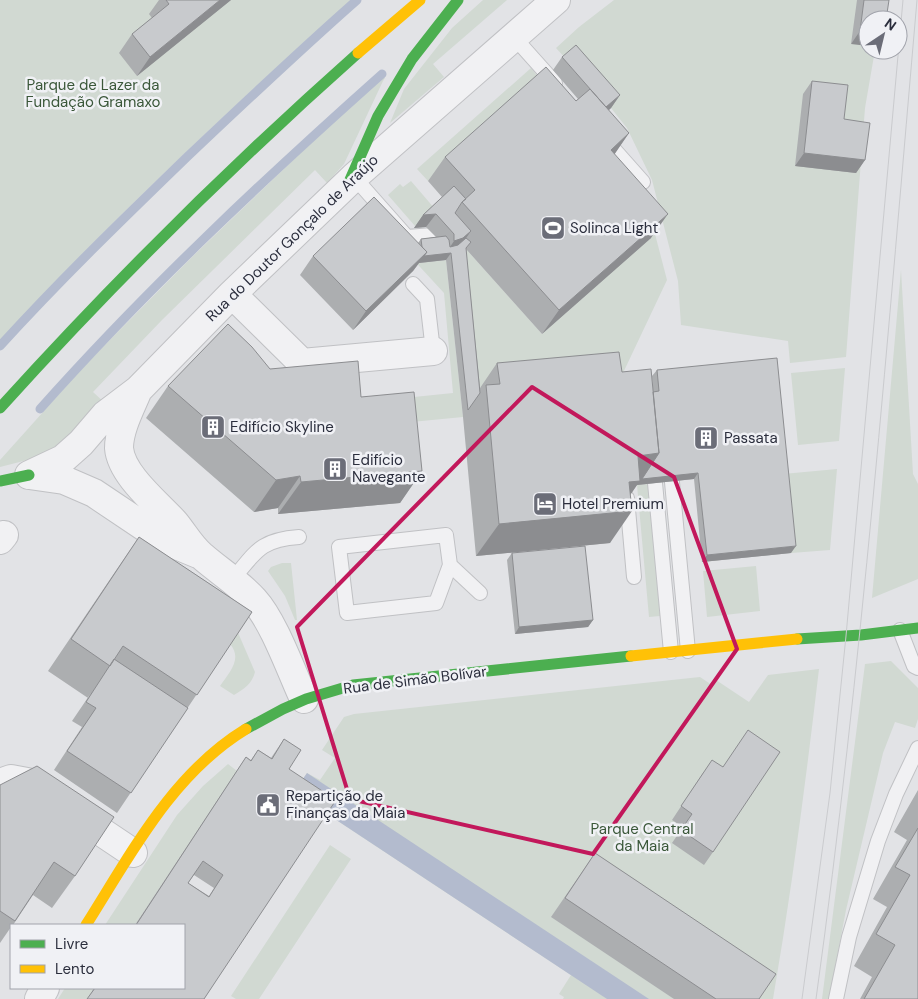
<svg xmlns="http://www.w3.org/2000/svg" width="918" height="999" font-family="'DM Sans',sans-serif">
<style>
.green{fill:#d1d9d2}
.water{fill:#b3bbce}
.lines{fill:none;stroke-linecap:round;stroke-linejoin:round}
.stream{stroke:#b3bbce;stroke-width:9}
.lane-casing{stroke:#c0c1c4;stroke-width:16}
.street-casing{stroke:#c0c1c4;stroke-width:30}
.lane{stroke:#f1f1f3;stroke-width:14}
.street{stroke:#f1f1f3;stroke-width:28}
.fast{stroke:#4caf50;stroke-width:11}
.slow{stroke:#ffc107;stroke-width:11}
.tram{stroke:#cacbce;stroke-width:1}
.wall{fill:#acaeb0;fill-rule:evenodd}
.shaded-wall{fill:#8c8d90}
.building{fill:#c8cacd;stroke:#8c8d90;fill-rule:evenodd}
.marked{fill:none;stroke:#c2185b;stroke-width:4;stroke-linejoin:round}
.labels{text-anchor:middle;stroke-width:5;stroke-linejoin:round;paint-order:stroke}
.park-label{font-size:15px;fill:#3a5739;stroke:#f0f1f5}
.poi-label{font-size:15px;fill:#2b2e3d;stroke:#f0f1f5;text-anchor:start}
.street-label{font-size:15px;fill:#2b2e3d;stroke:#f0f1f5}
</style>
<rect width="100%" height="100%" fill="#e2e3e6"/>
<!-- green -->
<path class="green" d="M0 0H351C230 109 109 221 0 342Z
M483 0H507L433 64 444 77 390 123 404 89 452 28Z
M614 0H882L868 20V50H875L865 108 846 357 790 363 788 341 681 325 678 281 652 180 627 128 611 108 556 48 579 27Z
M531 68 541 80 428 181 417 169Z
M384 77 385 78 383 81 344 164 327 183 315 170 162 320 93 392 106 404 67 442 39 457 0 467V460L87 363 194 255 311 143Z
M411 181 435 209 415 226 388 195 400 184 403 187Z
M655 234 667 280 623 373 474 388 461 255 466 249 542 334Z
M398 243 418 263 446 260 463 417 339 429 336 405 453 393 444 293Z
M901 270 913 474 918 484V579L872 598Z
M845 368 839 441 798 445 791 373Z
M837 469 830 550 791 553 783 474Z
M648 484 660 616 649 617 637 485Z
M282 563H291L297 620H295L285 596 268 571 271 567Z
M756 566 760 611 707 617 703 571Z
M236 628 255 672C252 684 244 689 234 695L220 686C229 673 243 659 230 644Z
M891 661 918 688V719L915 728 895 722 883 753 846 910 829 999H822L865 664Z
M819 669C806 779 792 889 773 999H563L564 997 559 994 571 975 294 792 307 773 320 780 335 758 322 750 344 717 354 714 700 677 712 685 716 680 749 702 768 675Z
M228 764 237 771 135 925H105L177 815 203 786Z
M330 845 351 859 259 999H236L231 996Z
M65 988H94L87 999H58Z"/>
<!-- water -->
<path class="water" d="M307 773 649 999H607L294 792Z"/>
<g class="lines">
<!-- stream -->
<path class="stream" d="M0 346C60 280 123 219 187 157 243 104 299 51 357 0
M40 409C146 290 263 180 382 74"/>
<defs>
<path id="lane" d="M513 36 555 83
M604 138 643 182
M354 177 407 237 433 235
M413 284 427 299 433 351
M672 482 688 651
M655 483 671 652
M627 498 634 577
M450 565 436 603 347 613 339 547 446 535 450 565 480 593
M232 580C256 552 259 540 299 537
M900 630 914 666 918 668
M836 999 849 937 878 841 896 794 918 748"/>
<path id="street" d="M232 294 302 363 433 351
M138 390C131 407 119 429 119 448 121 475 158 504 175 523 184 534 191 547 202 556 219 571 239 583 254 600 274 622 291 671 304 699
M29 475 63 459 81 443 105 415 138 390 232 294 354 177 556 0
M29 475 64 480 94 493 164 540 198 554
M0 540 4 535
M0 783 11 779 27 782 133 853
M39 999 45 988"/>
</defs>
<!-- lane casing -->
<use href="#lane" class="lane-casing"/>
<!-- street casing -->
<use href="#street" class="street-casing"/>
<!-- lane -->
<use href="#lane" class="lane"/>
<!-- street -->
<use href="#street" class="street"/>
<!-- fast -->
<path class="fast" d="M349 182 378 116 412 59 458 0
M0 408C113 283 232 165 358 53
M0 481 29 475
M797 639 861 635 918 628
M246 729 283 709 306 699 353 685 631 656"/>
<!-- slow -->
<path class="slow" d="M358 53 420 0
M631 656 797 639
M86 925C131 854 172 774 246 729"/>
<!-- tram -->
<path class="tram" d="M802 999 830 793 846 636 903 0
M816 999C862 667 888 333 917 0"/>
</g>
<!-- wall -->
<path class="wall" d="M159 0H231L137 76 119 53 132 34 152 18 149 14Z
M857 0H889L851 44Z
M562 57 620 95 611 108 608 111 629 133 614 154 651 238 542 334 466 249 480 388 497 363 622 372 653 392 652 376 657 370 791 553 702 562 694 479 637 485 630 495 610 543 476 556 463 417 446 260 419 263 413 271 353 330 300 275 313 256 418 243 421 239 436 237 426 227 414 228 423 215 442 197 428 181 445 157 576 101 578 99 553 70Z
M812 81 844 119 865 160 856 173 795 166 803 94Z
M270 369 361 397 422 471 400 503 278 514V508L254 512 146 418 168 386Z
M139 537 252 612 117 813 54 770 82 727 72 721 91 693 88 698 48 671 117 569Z
M512 553 593 620 588 627 515 634 507 560Z
M284 739 289 769 204 999H87L94 988H184V925H135L246 757 251 760 258 750 271 758ZM194 875 214 888 209 896 188 883Z
M703 773 713 852 704 865 672 843 683 827 672 820Z
M0 785 75 876 52 908 33 895 13 925H11V927L0 943Z
M918 790V999H860L872 977 854 966 887 907 873 899 907 840 894 832Z
M595 853 759 999H674L551 917Z"/>
<!-- shaded-wall -->
<path class="shaded-wall" d="M220 0H231L137 76 150 57Z
M860 31 868 32V46L851 44Z
M620 95 611 108 597 121 606 107Z
M629 133 612 158 611 150Z
M804 153 865 160 856 173 795 166Z
M436 214 426 227 414 228 423 215Z
M668 214 651 238 542 334 559 310Z
M471 231 462 244 451 253 446 260 419 263 413 271 353 330 366 311 427 252 446 253 454 241Z
M659 453 698 473 694 479 637 485 618 513 632 511 610 543 476 556 499 524 638 456Z
M422 471 400 503 278 514 301 482Z
M300 476 278 508 254 512 276 480Z
M796 546 791 553 702 562 707 555Z
M593 620 588 627 515 634 519 627Z"/>
<!-- building -->
<path class="building" d="M166 0H220L150 57 132 34 169 4Z
M864 0H889L886 20H868V32L860 31Z
M576 45 620 95 606 107 562 57Z
M546 67 576 101 590 89 629 133 611 150 668 214 559 310 462 202 475 190 445 157Z
M812 81 848 85 844 119 870 123 865 160 804 153Z
M454 186 466 199 462 202 455 213 471 231 463 238 454 241V234L436 214 423 215Z
M374 197 427 252 366 311 313 256Z
M446 236 449 240 450 247 458 245 466 238 471 242 466 248 480 393 468 410 451 253 424 256 427 252 422 247 421 239Z
M228 324 252 347 270 369 358 361 361 397 414 392 422 471 301 482 300 476 276 480 168 386Z
M619 352 622 372 651 369 659 453 638 456 640 481 629 482 632 511 499 524 486 385 500 384 497 363Z
M777 358 796 546 707 555 698 473 642 479 659 453 653 392 659 391 657 370Z
M139 537 252 612 197 695 123 646 110 666 71 639Z
M585 546 593 620 519 627 512 553Z
M114 659 188 708 131 793 67 751 96 708 86 702Z
M748 730 780 752 713 852 681 830 692 814 681 806 712 760 723 767Z
M284 739 301 750 289 769 336 800 204 999H87L95 988H184V925H136L246 757 251 761 258 750 272 759ZM203 861 223 875 209 897 188 883Z
M37 766 114 817 75 876 54 862 15 921 0 911V785Z
M918 828V999H864L895 945 876 934 910 875 895 867Z
M595 853 776 974 759 999H716L565 898Z"/>
<!-- marked area -->
<path class="marked" d="M532 387 674 477 737 649 593 854 350 799 297 627Z"/>
<!-- icons -->
<defs>
<symbol id="stadium-square" viewBox="-11 -11 22 22"><rect x="-9" y="-9" width="18" height="18" rx="4" fill="#6b6d78" stroke="#f0f1f5"/><path d="M0-5a6.5 5 0 1 0 0 10a6.5 5 0 1 0 0-10ZM-3.5-1.8h7v3.6h-7Z" fill="#fff"/></symbol>
<symbol id="building-square" viewBox="-11 -11 22 22"><rect x="-9" y="-9" width="18" height="18" rx="4" fill="#6b6d78" stroke="#f0f1f5"/><path d="M-4-6H4V6H1V3H-1V6H-4ZM-2.5-4.3h1.7v1.8h-1.7ZM.8-4.3h1.7v1.8H.8ZM-2.5-1h1.7V.8h-1.7ZM.8-1h1.7V.8H.8Z" fill="#fff"/></symbol>
<symbol id="hotel-square" viewBox="-11 -11 22 22"><rect x="-9" y="-9" width="18" height="18" rx="4" fill="#6b6d78" stroke="#f0f1f5"/><path d="M-6-4.5h1.5V1H6V5H4.5V3h-9V5H-6ZM-4 0a1.8 1.8 0 1 1 3.6 0ZM.5 0V-2.5h3Q6-2.5 6 0Z" fill="#fff"/></symbol>
<symbol id="civic-square" viewBox="-11 -11 22 22"><rect x="-9" y="-9" width="18" height="18" rx="4" fill="#6b6d78" stroke="#f0f1f5"/><path d="M-.6-6.5H3V-4.5H.6V-3L4-1V1h2V6H-6V1h2V-1L-.6-3ZM-1.2 2.5V6h2.4V2.5Z" fill="#fff"/></symbol>
</defs>
<g fill-rule="evenodd">
<use href="#stadium-square" x="539" y="214" width="28" height="28"/>
<use href="#building-square" x="199" y="413" width="28" height="28"/>
<use href="#building-square" x="692" y="424" width="28" height="28"/>
<use href="#building-square" x="321" y="455" width="28" height="28"/>
<use href="#hotel-square" x="531" y="490" width="28" height="28"/>
<use href="#civic-square" x="254" y="791" width="28" height="28"/>
</g>
<g class="labels">
<!-- park labels -->
<g class="park-label">
<text x="93" y="90">Parque de Lazer da<tspan x="93" dy="17">Fundação Gramaxo</tspan></text>
<text x="642" y="834">Parque Central<tspan x="642" dy="17">da Maia</tspan></text>
</g>
<!-- poi labels -->
<g class="poi-label">
<text x="570" y="233">Solinca Light</text>
<text x="230" y="432">Edifício Skyline</text>
<text x="724" y="443">Passata</text>
<text x="352" y="465">Edifício<tspan x="352" dy="17">Navegante</tspan></text>
<text x="562" y="509">Hotel Premium</text>
<text x="286" y="801">Repartição de<tspan x="286" dy="17">Finanças da Maia</tspan></text>
</g>
<!-- street labels -->
<g class="street-label">
<text transform="translate(292 238) rotate(-44)" y="5">Rua do Doutor Gonçalo de Araújo</text>
<text transform="translate(415 680) rotate(-7)" y="5">Rua de Simão Bolívar</text>
</g>
</g>
<!-- legend -->
<rect x="10" y="924" width="175" height="65" fill="#f0f1f5" stroke="#a1a3ab"/>
<rect x="20" y="940" width="25" height="8" fill="#4caf50" stroke="#a1a3ab"/>
<text x="55" y="949" font-size="15" fill="#2b2e3d">Livre</text>
<rect x="20" y="965" width="25" height="8" fill="#ffc107" stroke="#a1a3ab"/>
<text x="55" y="974" font-size="15" fill="#2b2e3d">Lento</text>
<!-- north arrow -->
<g transform="translate(883 35) rotate(35)"><circle r="24" fill="#f0f1f5" stroke="#a1a3ab"/>
<path d="M0-4L9 19L0 12L-9 19Z" fill="#6b6d78"/>
<text y="-8" font-size="14" font-weight="bold" text-anchor="middle" fill="#2b2e3d">N</text>
</g>
</svg>
